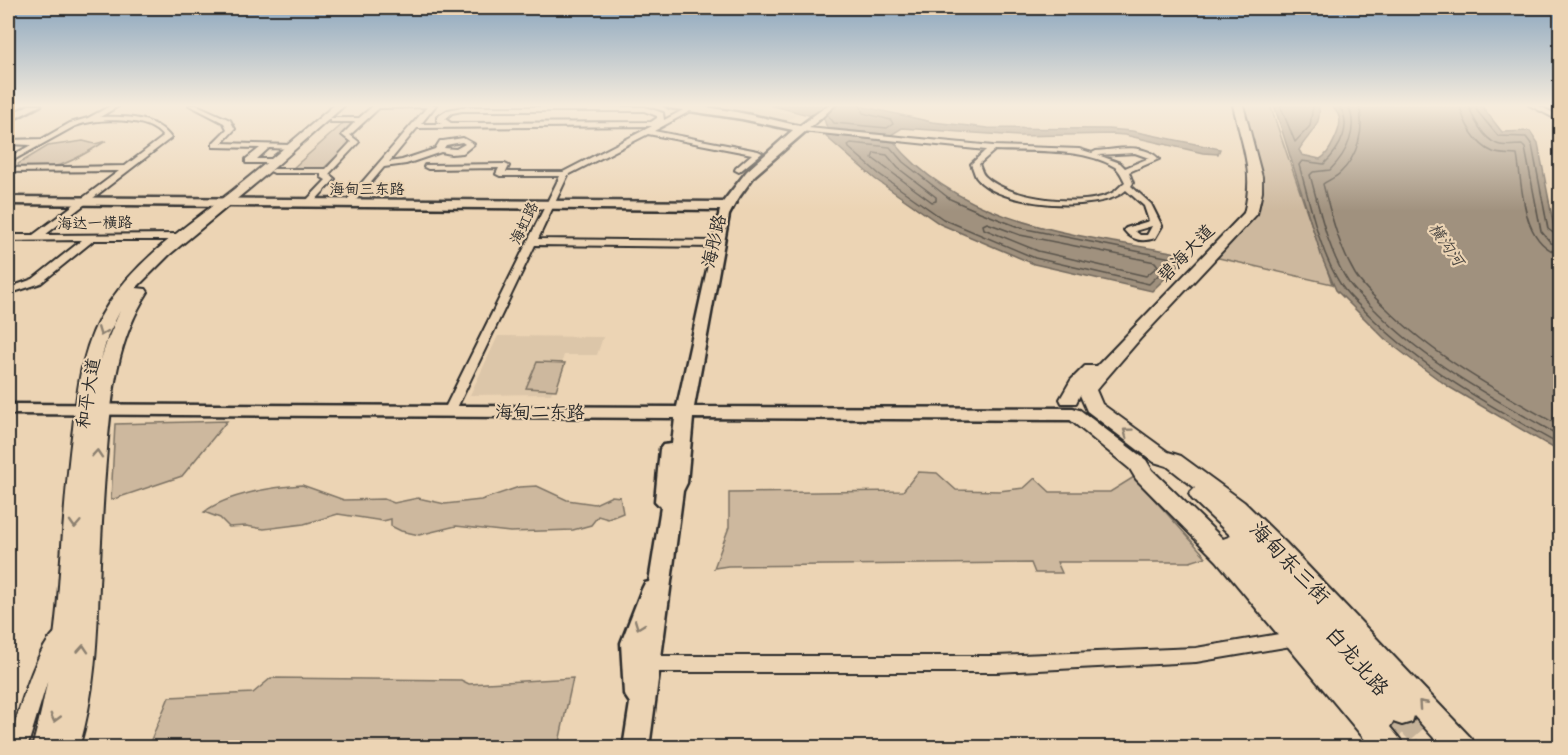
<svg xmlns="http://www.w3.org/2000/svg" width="1568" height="755" font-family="Mynerve,'LXGW WenKai TC',sans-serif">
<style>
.built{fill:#dcc6a9}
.green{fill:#cdb89e;stroke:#7c7264;stroke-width:1.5}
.water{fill:#a0917e;stroke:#71685d;stroke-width:1.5}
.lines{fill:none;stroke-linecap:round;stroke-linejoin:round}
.shore{stroke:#5a544c;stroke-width:1.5}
.primary-tunnel{stroke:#c5b299;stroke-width:26;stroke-dasharray:26 13;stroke-linecap:butt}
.street-casing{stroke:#2b2b2b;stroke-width:4}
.secondary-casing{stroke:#2b2b2b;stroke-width:5}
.primary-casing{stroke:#2b2b2b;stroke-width:4}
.street{fill:#ecd4b4;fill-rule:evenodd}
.secondary{fill:#ecd4b4;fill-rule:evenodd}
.primary{fill:#ecd4b4;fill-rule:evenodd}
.oneway{stroke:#8c8070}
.labels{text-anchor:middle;stroke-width:4.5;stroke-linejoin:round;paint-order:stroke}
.far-street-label{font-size:15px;fill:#2b2b2b;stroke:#ecd4b4}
.far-water-label{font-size:16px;font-style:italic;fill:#484440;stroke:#ecd4b4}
.street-label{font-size:18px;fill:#2b2b2b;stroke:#ecd4b4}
.near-street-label{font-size:21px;fill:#2b2b2b;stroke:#ecd4b4}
</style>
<rect width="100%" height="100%" fill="#ecd4b4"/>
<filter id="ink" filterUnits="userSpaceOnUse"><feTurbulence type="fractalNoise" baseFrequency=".0167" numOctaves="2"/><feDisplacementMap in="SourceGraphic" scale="12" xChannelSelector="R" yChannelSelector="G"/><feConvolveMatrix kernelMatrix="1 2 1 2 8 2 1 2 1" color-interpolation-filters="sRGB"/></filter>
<g filter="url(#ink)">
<!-- built -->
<path class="built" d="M732 105H743L796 115 787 121 725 109Z
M498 336 603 337 597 355H564L551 394 470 395Z"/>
<!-- green -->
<path class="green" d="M1237 105H1270L1332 284 1210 256 1250 214V159Z
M346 121H355L341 135 350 143 324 168 292 169Z
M83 141 95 144 106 141C74 160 60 172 19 167L18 164 48 146Z
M537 362 565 363 556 390 526 388Z
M227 421 182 476 111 500 115 424Z
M918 472 937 473 956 490 999 491 1024 488 1035 478 1050 492H1110L1134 477 1206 557 1190 562H1057L1062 573H1035L1031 563 728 566 714 568 729 527V493L903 491Z
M302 485 344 500 384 499 394 503 418 498 445 504 481 500 519 487 537 486 567 500 595 504 612 496 620 497 623 513 608 519 598 516 591 525 573 530 510 532 456 526 419 535 401 531 391 526V519L383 521 338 514 304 524 264 529 246 526 229 527 220 518 204 512C228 494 272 487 302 485Z
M271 678 461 680 469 684 573 678 558 747H148L169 697 253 693Z"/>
<!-- water -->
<path class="water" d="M770 105H856L932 122 988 128 1108 129 1132 131 1220 149 1218 154 1203 153 1125 135 1112 134 1019 136 902 128 891 135 827 128 824 119Z
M1274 105H1318C1324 125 1307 135 1299 150L1302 155 1320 159C1329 155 1343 126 1339 117 1338 112 1333 108 1330 105H1481L1502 132 1530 131 1538 143 1554 227 1560 234V452L1449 387 1420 366 1386 340 1336 290 1322 258Z
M823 134 894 142C964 228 1087 236 1189 255L1152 291 1034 264 940 224 875 179Z"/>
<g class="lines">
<!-- shore -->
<path class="shore" d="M1280 105 1295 142 1310 126 1313 105
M1338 105C1354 124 1340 149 1324 164L1302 161 1299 165C1311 205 1318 249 1341 285 1348 296 1359 305 1369 315 1424 370 1492 407 1560 445
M1348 105C1359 129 1347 153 1330 170L1313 172 1310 175C1320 211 1328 252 1349 283 1357 294 1368 303 1378 313 1430 365 1496 400 1560 436
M1359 105C1365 129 1358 156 1340 173 1335 178 1328 180 1323 184 1331 215 1339 247 1355 274 1363 287 1375 298 1386 308 1436 358 1499 392 1560 426
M1460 105C1463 122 1476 145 1493 152 1500 155 1509 154 1517 155 1523 188 1521 243 1560 254
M1469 105C1472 118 1484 139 1497 144 1505 147 1514 145 1522 145L1525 148 1541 231 1551 243 1560 245
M1476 105 1477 111 1498 136 1526 137 1532 145 1548 229 1560 238
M827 114 834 123 887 128 893 124 891 120 863 113 860 105
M851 143 890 147 903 162 950 199 980 212 1021 228 1171 258 1173 261 1149 284 1035 258 943 219 879 174 849 148 848 145Z
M874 153 887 155 898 168 936 197V201L932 202 872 158Z
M987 223 1020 235 1155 262 1158 266 1146 276 1038 251 984 229 983 225Z"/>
<!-- primary-tunnel -->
<path class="primary-tunnel" d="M1402 713 1433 748
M1382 717 1408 748"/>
<defs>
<path id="street" d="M112 105H120L100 117C125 116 156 116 171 138L45 235 183 234 188 237 183 240H94L41 283 8 294V288L33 279 82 240 8 241V235H33L119 171 8 172V168L125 166 163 137C149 116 97 118 75 126L8 163V158L31 145 8 144V140L42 139 70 123 88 118Z
M189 105H197L230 120 235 129 222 143 291 145 295 147 291 149 269 148 257 159H274L278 161 277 163H246V159L260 148 213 147V143L227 129 224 123Z
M374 105H436L421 124H442L437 121V117L448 110 462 107H645L663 113 664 120 693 105H701L654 131 758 151 762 153 739 172 735 170 736 168 752 154 648 134 568 175 538 239 717 241 722 244 717 247 535 245 455 412 449 416 443 412 560 176H500L496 174 499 168 428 169 424 167 425 165 505 164 509 166 506 172H563L652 126 417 128 389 162 402 160 435 149 440 141H443L463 138 474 144 463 153 451 154 441 152 406 164 384 167 352 205H346V201L427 107 379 108 350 135 359 142 329 174 335 179 311 205 304 203 326 180 321 177V173H274L270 171 274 169H326L351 142 342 135 355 122H330V118H359ZM462 111H644L657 116V118L651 122 451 123 445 119 452 113ZM462 142 465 144 456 149 444 148 446 145Z
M828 105H835L819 120H813V116Z
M1529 105H1537L1560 116V121Z
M798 127 993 146 1079 149 1092 153 1096 151C1117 150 1142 142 1159 159L1129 172 1133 183 1131 186 1151 204 1162 226 1155 238C1143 242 1132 241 1124 230L1126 228 1149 221 1144 206 1126 190C1100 214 997 207 976 177 974 173 973 168 971 164L986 150 801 131H798ZM995 150C1032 152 1082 147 1115 167 1120 171 1122 176 1125 182 1121 185 1118 189 1114 192 1086 209 1009 199 986 177 982 174 981 169 979 164ZM1135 153 1149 158 1125 168 1120 163 1098 155ZM1152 226 1147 235H1140L1135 231Z
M62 628 68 630 70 635 53 663 27 748H8C16 722 37 637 62 628Z
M1297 631 1303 633 1305 638 1303 643 1297 645 1196 662 997 672H649L643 669 640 664 643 659 649 656H997L1196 648Z"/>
<path id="secondary" d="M29 105H41L8 122V115Z
M665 105C711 104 755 116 800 126L813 116 821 118 755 175 737 200 729 215 694 407 1073 408 1079 410 1082 414 1079 418 1073 420 693 418 687 483 683 491 649 748H623L630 703 624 694 621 643 642 589 645 583 649 582 661 507 655 501 660 449 663 445 672 444 675 418 8 414V404L677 407 720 210 8 204V197L723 202 747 171 793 130 742 119 670 108Z"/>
<path id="primary" d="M334 105H345L267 174 169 255 136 288 146 289 148 292C117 340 112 393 107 449 103 494 101 540 99 585 97 640 95 694 79 748H32C47 694 55 641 59 586 63 533 66 481 73 428 78 383 83 341 109 303 140 256 190 224 233 190 267 163 301 134 334 105ZM120 311 107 341 100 363 108 335Z
M1233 105H1243L1262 177V192L1257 214 1140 339 1096 390 1102 404 1168 452 1181 456 1244 502 1286 543 1472 739 1476 748H1443L1414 716 1412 722 1402 725 1393 722 1390 727 1400 739 1404 748H1372L1217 561 1136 479 1130 469 1063 414 1066 410H1080L1146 460 1152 470 1223 539 1231 536 1192 499 1189 494 1195 488 1167 466 1154 462 1087 411 1080 395 1076 403H1062L1060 399 1071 380 1085 366H1097L1244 213C1255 172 1242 145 1233 105Z"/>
</defs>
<!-- street casing -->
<use href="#street" class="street-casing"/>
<!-- secondary casing -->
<use href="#secondary" class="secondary-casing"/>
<!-- primary casing -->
<use href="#primary" class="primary-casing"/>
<!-- street -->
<use href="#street" class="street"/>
<!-- secondary -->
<use href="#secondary" class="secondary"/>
<!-- primary -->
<use href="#primary" class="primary"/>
</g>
<!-- one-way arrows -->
<defs><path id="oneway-chevron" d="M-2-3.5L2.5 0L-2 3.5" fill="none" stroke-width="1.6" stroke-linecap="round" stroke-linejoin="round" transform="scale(1.5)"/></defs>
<g class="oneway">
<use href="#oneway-chevron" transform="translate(102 332) rotate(111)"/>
<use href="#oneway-chevron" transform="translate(1127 432) rotate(-143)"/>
<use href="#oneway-chevron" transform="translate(97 454) rotate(-86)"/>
<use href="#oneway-chevron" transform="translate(75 524) rotate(93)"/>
<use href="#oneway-chevron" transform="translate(639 625) rotate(111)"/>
<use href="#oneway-chevron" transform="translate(83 649) rotate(-86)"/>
<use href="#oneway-chevron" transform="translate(1422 704) rotate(-132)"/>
<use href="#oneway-chevron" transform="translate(55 718) rotate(105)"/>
</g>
</g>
<!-- sky -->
<linearGradient id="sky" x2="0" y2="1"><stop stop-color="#8ba6be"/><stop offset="0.5" stop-color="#f6ecdd"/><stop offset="1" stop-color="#f6ecdd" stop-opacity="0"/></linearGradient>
<rect width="1568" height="211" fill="url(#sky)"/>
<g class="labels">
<!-- far-street labels -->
<g class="far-street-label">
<text x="367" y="194">海甸三东路</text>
<text transform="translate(95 223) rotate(-1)" y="5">海达一横路</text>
<text transform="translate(524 223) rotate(-64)" y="5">海虹路</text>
</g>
<!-- far-water labels -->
<g class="far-water-label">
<text transform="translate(1447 244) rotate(55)" y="6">横沟河</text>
</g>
<!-- street labels -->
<g class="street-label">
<text transform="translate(714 241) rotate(-77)" y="6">海彤路</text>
<text transform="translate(1186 253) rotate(-46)" y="6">碧海大道</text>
<text transform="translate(88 393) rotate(-81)" y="6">和平大道</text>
<text x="540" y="418">海甸二东路</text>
</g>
<!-- near-street labels -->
<g class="near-street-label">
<text transform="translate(1290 563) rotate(46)" y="7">海甸东三街</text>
<text transform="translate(1357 661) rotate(49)" y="7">白龙北路</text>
</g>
</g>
<!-- margin -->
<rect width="1568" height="755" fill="none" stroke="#ecd4b4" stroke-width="30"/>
<rect x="15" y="15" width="1538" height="725" fill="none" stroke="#2b2b2b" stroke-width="2" filter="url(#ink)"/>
</svg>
